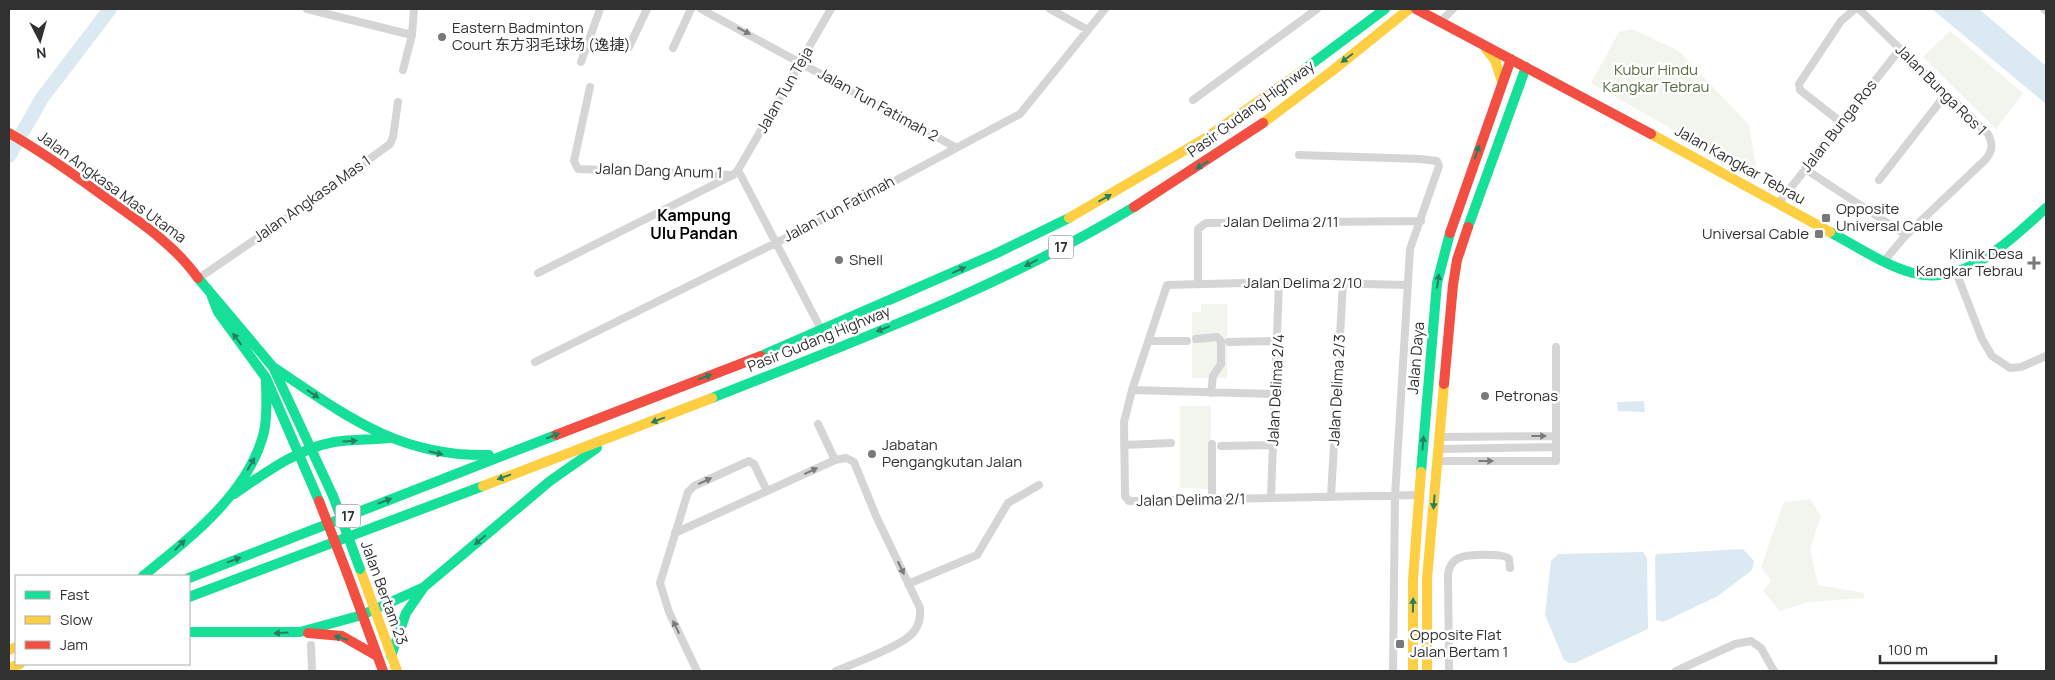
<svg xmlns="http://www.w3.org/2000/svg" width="2055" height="680" font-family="Manrope,'Noto Sans SC',sans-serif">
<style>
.green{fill:#f2f5ed}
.water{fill:#dbe9f2}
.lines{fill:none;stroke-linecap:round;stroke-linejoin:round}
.river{stroke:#dbe9f2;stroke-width:14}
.street{stroke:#d5d5d5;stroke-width:8}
.fast{stroke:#16e098;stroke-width:10}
.slow{stroke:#ffcf43;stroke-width:10}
.jam{stroke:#f24e42;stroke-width:10}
.fast-bridge{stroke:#16e098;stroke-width:10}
.jam-bridge{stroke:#f24e42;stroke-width:10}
.oneway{fill:#7b7b7b}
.oneway2{fill:#25805f}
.poi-dot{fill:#797979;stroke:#fff;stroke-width:2}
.labels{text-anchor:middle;stroke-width:5;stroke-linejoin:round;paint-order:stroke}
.shield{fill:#fff;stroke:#6f6f6f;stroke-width:1}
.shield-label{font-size:14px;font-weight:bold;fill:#313131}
.poi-label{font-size:15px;fill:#313131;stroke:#fff;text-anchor:start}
.park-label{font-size:15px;fill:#546c3e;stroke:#fff}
.street-label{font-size:15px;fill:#313131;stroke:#fff}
.neighbourhood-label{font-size:16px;font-weight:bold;fill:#000;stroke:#fff}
</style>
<rect width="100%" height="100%" fill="#fff"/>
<!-- green -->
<path class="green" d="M1632 29 1679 51 1749 125 1758 178 1591 83 1619 32Z
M1950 31 2023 93 1996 129 1923 57Z
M1201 304H1227V378H1192V312H1201Z
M1180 406H1211L1210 489 1180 488Z
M1810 499 1821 516 1810 549 1818 585 1864 593V598L1808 602 1780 611 1763 591 1771 581 1761 567 1784 502Z"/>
<!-- water -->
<path class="water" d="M1932 9H1979L2046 66V104Z
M1644 401 1645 412 1618 411 1617 402Z
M1743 549 1754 561 1752 570 1718 596 1663 622 1656 620 1655 557 1657 554Z
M1643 552 1647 558 1648 629 1575 663H1569L1564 660 1545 615 1551 561 1558 554Z"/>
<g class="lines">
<!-- river -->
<path class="river" d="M9 156 42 98 110 9"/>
<!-- street -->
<path class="street" d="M307 9 412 35
M701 9 955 147
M1050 9 1088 30
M1859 9 1988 134C1993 144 1993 151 1985 160L1906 235 1884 261
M2044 9 2046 11
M1440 22 1453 9
M629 47 647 9
M673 48 691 9
M581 62 600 9
M403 70 412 35 414 9
M590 87 574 161 578 169 733 175
M1193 100 1317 9
M1842 123 1800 90 1799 84 1841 21 1855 9
M1299 155 1420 159 1437 161 1439 166 1410 249 1395 496 1393 671
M1805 169 1906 235
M738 170 822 331
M1879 180 1946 94
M1778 204 1900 49
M1956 272 1982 339 1992 356 2010 368 2021 367 2046 356
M538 273 733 175 738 170 831 9
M199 278 326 191 390 144 393 137 398 102
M1198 284V229L1206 223 1421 221
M1408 285 1279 282 1167 285 1132 390 1124 422 1125 496 1129 501 1419 495
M1196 339 1217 337 1221 341V364L1213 376 1211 393
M1149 341H1187
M1229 342 1278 341
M535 362 818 222 1020 114 1105 9
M1132 390 1275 394
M818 424 835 460
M1439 437 1556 436
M1212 444V499
M1124 445 1171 443
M1221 446 1273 445
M1438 449 1556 447
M1437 461H1556V347
M1331 497 1343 282
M1271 498 1279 282
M675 533 835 460 846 458 854 462 876 516 920 608C921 620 917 631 907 638 889 651 857 662 836 671
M908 584 977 555 1008 503 1039 485
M311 645 312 671
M697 671 669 612 660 583 688 492 694 486 749 461 754 464 767 491
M1449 671 1448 574C1449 567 1452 561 1459 558 1467 554 1504 553 1509 559L1510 568
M1676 671 1735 644 1751 641 1761 648 1774 671"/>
<!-- fast -->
<path class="fast" d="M1302 71 1385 9
M1468 227 1526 67
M1830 232C1856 246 1884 265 1913 273 1965 287 2011 239 2046 208
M198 278 273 367 333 496
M212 297 218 312 266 378 319 501
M761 356 995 254 1069 218
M273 367C345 415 398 457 489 455
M712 398C855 341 1002 287 1134 207
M1421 472 1437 283 1450 233
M234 494C265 473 297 449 334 442 352 439 371 440 389 438
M143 576C190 538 249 493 264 432 268 414 266 396 266 378
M189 578 556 435
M189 597 483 486
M189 632H300L362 615 422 588
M391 656 406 613 424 587 550 481 597 448"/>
<!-- slow -->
<path class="slow" d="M1486 49 1495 60 1502 82
M1263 123 1332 71 1409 9
M1651 134 1830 232
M1069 218 1204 139 1302 71
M483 486 712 398
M360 569 397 671
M9 650 16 647
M9 668 20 664
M1413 671V580L1421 472
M1427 671V579L1444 384"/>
<!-- jam -->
<path class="jam" d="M1416 9 1651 134
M9 133C42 152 72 173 102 195 137 220 173 243 198 278
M1134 207 1263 123
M1450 233 1511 59
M1444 384 1453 285 1457 260 1468 227
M556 435 761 356
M347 573 383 671
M308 633 342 636 377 656"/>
<!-- fast-bridge -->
<path class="fast-bridge" d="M333 496 360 569"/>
<!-- jam-bridge -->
<path class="jam-bridge" d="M319 501 347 573"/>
</g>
<!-- one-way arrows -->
<defs><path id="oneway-solid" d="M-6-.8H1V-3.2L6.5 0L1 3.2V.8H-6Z" transform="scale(1.25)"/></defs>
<g class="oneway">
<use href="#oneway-solid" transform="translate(744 31) rotate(28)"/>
<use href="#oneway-solid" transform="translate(1539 436)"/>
<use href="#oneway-solid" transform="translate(1486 461)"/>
<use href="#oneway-solid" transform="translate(811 471) rotate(-25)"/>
<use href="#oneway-solid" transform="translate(705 481) rotate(-25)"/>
<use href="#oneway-solid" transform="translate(901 568) rotate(65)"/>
<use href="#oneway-solid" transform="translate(676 627) rotate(-115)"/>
</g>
<g class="oneway2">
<use href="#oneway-solid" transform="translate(1347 58) rotate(143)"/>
<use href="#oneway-solid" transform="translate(1477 152) rotate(-72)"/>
<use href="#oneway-solid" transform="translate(1202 165) rotate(149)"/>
<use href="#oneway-solid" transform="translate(1105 198) rotate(-29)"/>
<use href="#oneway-solid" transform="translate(1031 263) rotate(153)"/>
<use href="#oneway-solid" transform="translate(959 270) rotate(-24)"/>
<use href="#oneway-solid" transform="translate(1438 281) rotate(-82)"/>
<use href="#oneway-solid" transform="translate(883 329) rotate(158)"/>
<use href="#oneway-solid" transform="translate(237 339) rotate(-126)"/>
<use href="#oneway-solid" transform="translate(705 377) rotate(-21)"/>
<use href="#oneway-solid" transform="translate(313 394) rotate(34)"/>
<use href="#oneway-solid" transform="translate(658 420) rotate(159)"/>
<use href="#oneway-solid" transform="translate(553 436) rotate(-21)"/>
<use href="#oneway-solid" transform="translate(350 441) rotate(-4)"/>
<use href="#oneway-solid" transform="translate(1423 443) rotate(-85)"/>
<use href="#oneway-solid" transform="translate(436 453) rotate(13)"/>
<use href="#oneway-solid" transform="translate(251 464) rotate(-59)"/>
<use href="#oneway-solid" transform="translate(504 477) rotate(160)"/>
<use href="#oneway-solid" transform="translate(385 501) rotate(-21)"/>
<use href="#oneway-solid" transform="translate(1434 502) rotate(95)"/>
<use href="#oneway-solid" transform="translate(480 540) rotate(140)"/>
<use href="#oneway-solid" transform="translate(180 545) rotate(-45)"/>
<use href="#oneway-solid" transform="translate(234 560) rotate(-21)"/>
<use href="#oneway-solid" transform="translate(1413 605) rotate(-89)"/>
<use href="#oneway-solid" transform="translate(281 633) rotate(177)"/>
<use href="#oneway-solid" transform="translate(341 638) rotate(-164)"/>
</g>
<!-- markers -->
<g class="poi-dot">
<circle cx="442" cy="37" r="5"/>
<rect x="1821" y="213" width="10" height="10" rx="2.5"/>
<rect x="1814" y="229" width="10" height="10" rx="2.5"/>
<circle cx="839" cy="260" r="5"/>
<path d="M2031.5 255.5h5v5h5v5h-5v5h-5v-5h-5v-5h5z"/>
<circle cx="1485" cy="396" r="5"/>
<circle cx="872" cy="454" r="5"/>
<rect x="1395" y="639" width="10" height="10" rx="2.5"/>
</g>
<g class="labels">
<!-- shield labels -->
<g class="shield">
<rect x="1048.5" y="235.5" width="25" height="23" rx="4"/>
<rect x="335.5" y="504.5" width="25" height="23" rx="4"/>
</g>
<g class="shield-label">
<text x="1061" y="252">17</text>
<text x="348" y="521">17</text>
</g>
<!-- poi labels -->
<g class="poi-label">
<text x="452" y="33">Eastern Badminton<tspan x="452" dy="17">Court 东方羽毛球场 (逸捷)</tspan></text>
<text x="1836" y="214">Opposite<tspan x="1836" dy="17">Universal Cable</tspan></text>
<text x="1809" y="239" text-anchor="end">Universal Cable</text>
<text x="2023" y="259" text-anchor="end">Klinik Desa<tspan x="2023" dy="17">Kangkar Tebrau</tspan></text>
<text x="849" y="265">Shell</text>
<text x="1495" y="401">Petronas</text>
<text x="882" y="450">Jabatan<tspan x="882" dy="17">Pengangkutan Jalan</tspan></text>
<text x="1410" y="640">Opposite Flat<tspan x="1410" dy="17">Jalan Bertam 1</tspan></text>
</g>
<!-- park labels -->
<g class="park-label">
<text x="1656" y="75">Kubur Hindu<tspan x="1656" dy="17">Kangkar Tebrau</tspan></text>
</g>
<!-- street labels -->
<g class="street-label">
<text transform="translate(785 90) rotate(-60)" y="5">Jalan Tun Teja</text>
<text transform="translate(1941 90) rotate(45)" y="5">Jalan Bunga Ros 1</text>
<text transform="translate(878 105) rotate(29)" y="5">Jalan Tun Fatimah 2</text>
<text transform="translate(1251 109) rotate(-36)" y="5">Pasir Gudang Highway</text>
<text transform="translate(1839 126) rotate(-52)" y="5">Jalan Bunga Ros</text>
<text transform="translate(1740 165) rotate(29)" y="5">Jalan Kangkar Tebrau</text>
<text transform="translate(659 171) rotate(2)" y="5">Jalan Dang Anum 1</text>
<text transform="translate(112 187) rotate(36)" y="5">Jalan Angkasa Mas Utama</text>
<text transform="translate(312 199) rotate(-35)" y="5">Jalan Angkasa Mas 1</text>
<text transform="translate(839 209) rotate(-28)" y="5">Jalan Tun Fatimah</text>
<text x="1281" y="227">Jalan Delima 2/11</text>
<text x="1303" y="288">Jalan Delima 2/10</text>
<text transform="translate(819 339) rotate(-22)" y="5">Pasir Gudang Highway</text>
<text transform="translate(1416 358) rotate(-85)" y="5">Jalan Daya</text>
<text transform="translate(1276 390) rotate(-87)" y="5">Jalan Delima 2/4</text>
<text transform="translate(1337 390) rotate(-87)" y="5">Jalan Delima 2/3</text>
<text transform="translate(1191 500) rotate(-1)" y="5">Jalan Delima 2/1</text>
<text transform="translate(384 593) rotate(70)" y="5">Jalan Bertam 23</text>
</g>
<!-- neighbourhood labels -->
<g class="neighbourhood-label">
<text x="694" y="221">Kampung<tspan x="694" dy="18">Ulu Pandan</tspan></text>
</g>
</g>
<!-- border -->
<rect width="2055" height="680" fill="none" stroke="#313131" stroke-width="20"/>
<!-- legend -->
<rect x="15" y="575" width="175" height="90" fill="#ffffff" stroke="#adadad"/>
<rect x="25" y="591" width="25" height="8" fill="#16e098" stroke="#adadad"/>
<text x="60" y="600" font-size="15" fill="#313131">Fast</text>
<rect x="25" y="616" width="25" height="8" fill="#ffcf43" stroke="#adadad"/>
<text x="60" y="625" font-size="15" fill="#313131">Slow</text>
<rect x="25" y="641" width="25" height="8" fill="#f24e42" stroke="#adadad"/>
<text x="60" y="650" font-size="15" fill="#313131">Jam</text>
<!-- north arrow -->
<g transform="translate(40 40) rotate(174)" stroke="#ffffff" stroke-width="4" paint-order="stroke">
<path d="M0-4L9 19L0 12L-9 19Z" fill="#313131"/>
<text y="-8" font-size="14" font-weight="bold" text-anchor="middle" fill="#313131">N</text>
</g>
<!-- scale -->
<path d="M1880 655v8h116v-8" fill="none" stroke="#313131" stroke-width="2.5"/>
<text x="1888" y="655" font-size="15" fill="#313131" stroke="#ffffff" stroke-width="4" paint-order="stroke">100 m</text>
</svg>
